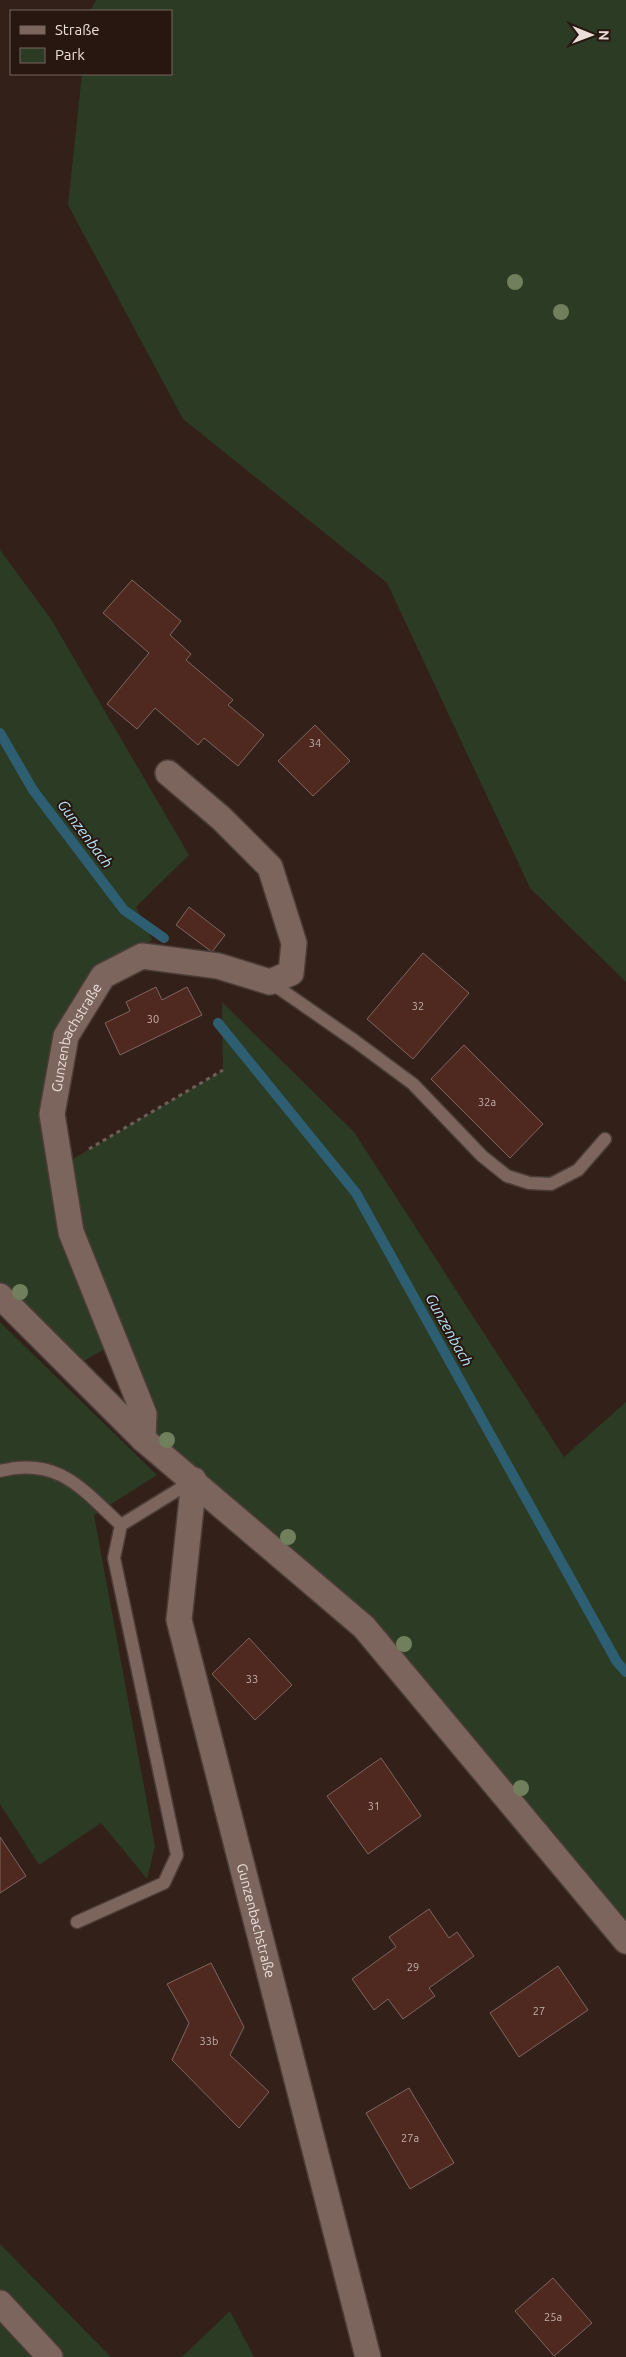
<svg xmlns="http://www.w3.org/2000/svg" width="626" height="2357" font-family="Ubuntu,sans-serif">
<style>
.green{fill:#2b3b24}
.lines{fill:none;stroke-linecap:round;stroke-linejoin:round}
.stream{stroke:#2e5e72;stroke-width:10}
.building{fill:#4f2820;stroke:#7e6661}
.lane-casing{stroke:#4c3c37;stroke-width:15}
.street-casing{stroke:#4c3c37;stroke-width:28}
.path{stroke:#6e5e58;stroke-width:3;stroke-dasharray:4 4;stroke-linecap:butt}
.lane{stroke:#7b655d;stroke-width:12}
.street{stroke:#7b655d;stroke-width:25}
.tree{fill:#71805c}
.labels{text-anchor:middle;stroke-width:4;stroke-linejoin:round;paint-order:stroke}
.number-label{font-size:11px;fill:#c5b1ac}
.street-label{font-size:14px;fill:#ecdfda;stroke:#281610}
.water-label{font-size:15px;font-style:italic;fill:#b7e4f8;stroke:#281610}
</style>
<rect width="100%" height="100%" fill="#322019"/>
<!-- green -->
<path class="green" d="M96 0H626V982L530 888 387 583 183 419 68 205 82 74H171V11H90Z
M0 550 51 619 189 855 136 907 152 940 103 976 66 1036 61 1166 223 1070 222 1002 354 1132 564 1457 626 1402V1941L364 1627 143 1439 115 1343 72 1368 0 1296Z
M0 1322 157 1475 94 1515 155 1846 147 1879 101 1823 39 1865 0 1804Z
M0 2244 111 2357H0Z
M230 2311 254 2357H182Z"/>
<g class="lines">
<!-- stream -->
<path class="stream" d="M0 733 33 790 124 910 164 938
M218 1023 356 1193 617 1662 626 1672"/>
</g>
<!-- building -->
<path class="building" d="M132 580 181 621 170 635 191 654 186 660 233 700 228 705 264 735 238 766 204 738 198 745 155 708 137 729 107 704 149 653 103 613Z
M315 725 350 761 313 796 278 761Z
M189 907 225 935 212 952 176 925Z
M423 953 469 993 413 1059 367 1019Z
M156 987 162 1000 187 987 202 1015 120 1055 105 1023 130 1011 126 1002Z
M464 1045 543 1124 510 1158 431 1079Z
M249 1638 292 1685 255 1720 212 1674Z
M381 1758 421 1816 368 1854 327 1796Z
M0 1837 26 1876 0 1893Z
M429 1909 449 1938 457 1932 474 1956 429 1988 435 1996 403 2019 388 1999 374 2010 352 1979 396 1947 389 1937Z
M211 1963 244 2027 230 2055 269 2092 239 2128 172 2060 189 2023 167 1984Z
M558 1966 588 2010 519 2057 490 2013Z
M409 2088 454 2163 410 2189 366 2113Z
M553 2278 592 2323 554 2356 515 2311Z"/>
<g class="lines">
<defs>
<path id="lane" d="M270 982 355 1041 413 1084 482 1156 507 1176 529 1183 551 1184 578 1170 605 1139
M0 1471C58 1456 82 1489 121 1525
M77 1922 164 1883 177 1855 114 1558 121 1525 194 1480"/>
<g id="street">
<path d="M0 1296 143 1439 364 1627 626 1941"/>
<path id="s1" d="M143 1439 144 1414 71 1232 52 1114 66 1036 103 976 142 956 218 966 270 982 291 973 294 943 270 867 221 818 168 773"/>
<path id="s2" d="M194 1480 179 1620 368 2357"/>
<path d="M0 2303 50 2357"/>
</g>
</defs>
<!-- lane casing -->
<use href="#lane" class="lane-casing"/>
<!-- street casing -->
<use href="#street" class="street-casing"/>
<!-- path -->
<path class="path" d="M89 1149 223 1070"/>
<!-- lane -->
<use href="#lane" class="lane"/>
<!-- street -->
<use href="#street" class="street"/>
</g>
<!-- trees -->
<g class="tree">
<circle cx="515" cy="282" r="8"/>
<circle cx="561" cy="312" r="8"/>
<circle cx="20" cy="1292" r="8"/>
<circle cx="167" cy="1440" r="8"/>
<circle cx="288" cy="1537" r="8"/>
<circle cx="404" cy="1644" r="8"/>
<circle cx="521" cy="1788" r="8"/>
</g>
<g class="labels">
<!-- number labels -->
<g class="number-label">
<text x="315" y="747">34</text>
<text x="418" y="1010">32</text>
<text x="153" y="1023">30</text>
<text x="487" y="1106">32a</text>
<text x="252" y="1683">33</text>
<text x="374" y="1810">31</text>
<text x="413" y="1971">29</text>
<text x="539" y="2015">27</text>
<text x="209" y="2045">33b</text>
<text x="410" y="2142">27a</text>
<text x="553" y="2321">25a</text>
</g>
<!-- street labels -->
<g class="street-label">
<text dy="5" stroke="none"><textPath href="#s1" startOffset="422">Gunzenbachstraße</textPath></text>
<text dy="5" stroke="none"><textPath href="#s2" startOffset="451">Gunzenbachstraße</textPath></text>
</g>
<!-- water labels -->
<g class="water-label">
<text transform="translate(85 834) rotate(53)" y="5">Gunzenbach</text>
<text transform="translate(449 1330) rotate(61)" y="5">Gunzenbach</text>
</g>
</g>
<!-- legend -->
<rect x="10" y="10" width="162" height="65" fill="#281610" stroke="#766661"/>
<rect x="20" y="26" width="25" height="8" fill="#7b655d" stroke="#766661"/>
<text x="55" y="35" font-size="15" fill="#ecdfda">Straße</text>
<rect x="20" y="48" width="25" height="15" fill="#2b3b24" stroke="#766661"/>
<text x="55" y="60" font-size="15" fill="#ecdfda">Park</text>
<!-- north arrow -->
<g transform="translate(591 35) rotate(91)" stroke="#281610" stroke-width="4" paint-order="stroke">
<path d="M0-4L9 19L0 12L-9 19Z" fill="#ecdfda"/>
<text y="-8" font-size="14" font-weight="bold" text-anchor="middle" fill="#ecdfda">N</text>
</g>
</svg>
